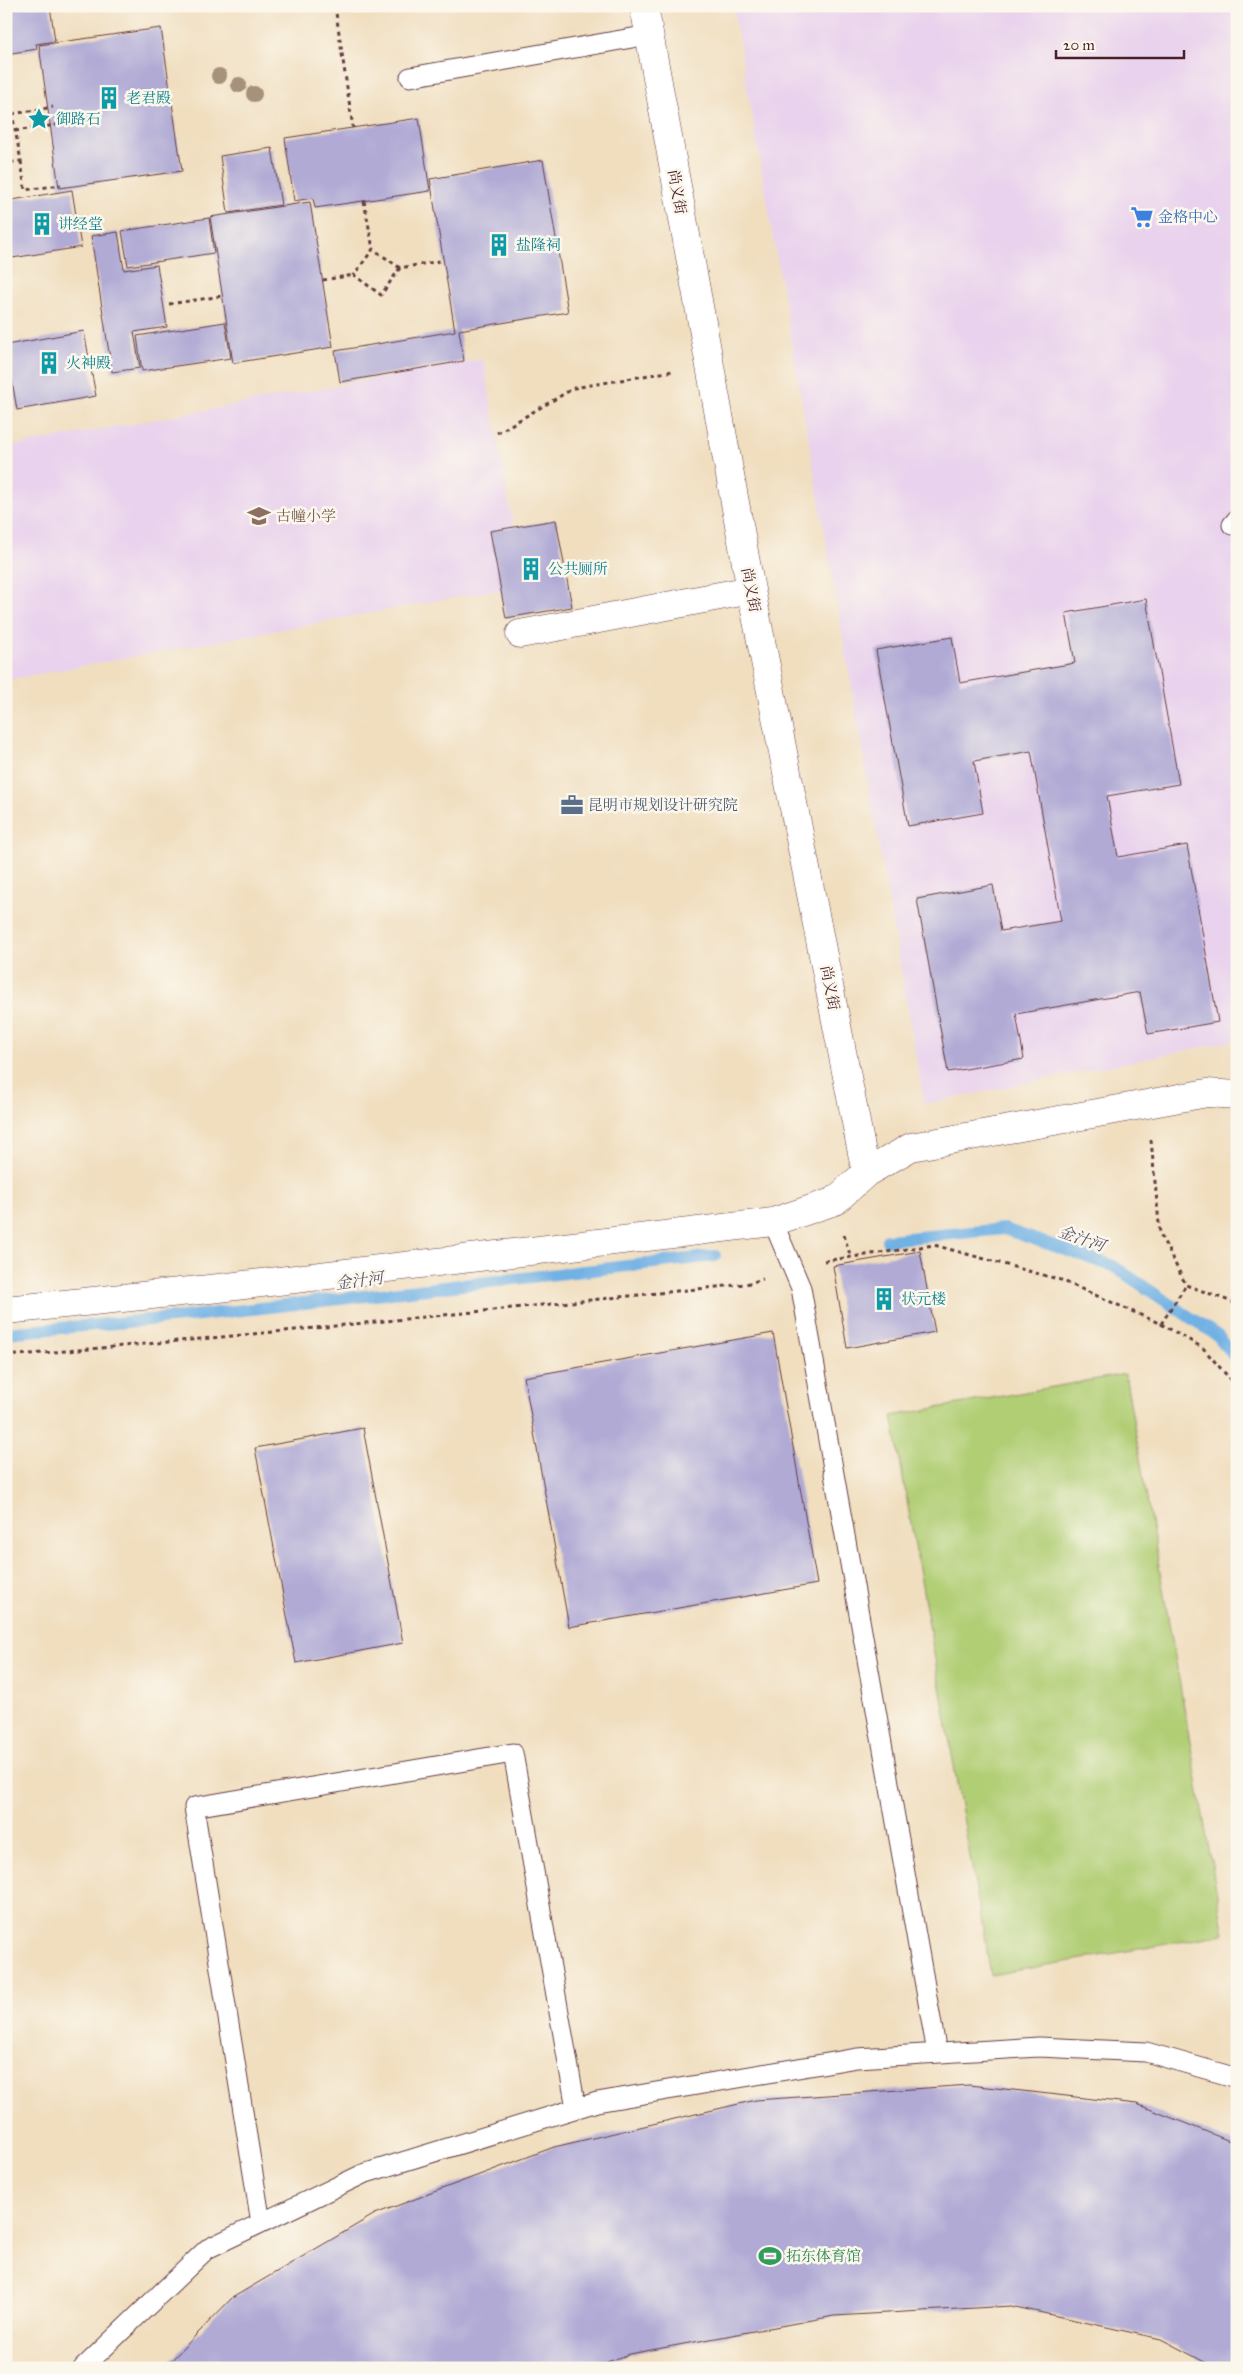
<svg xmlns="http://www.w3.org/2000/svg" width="1243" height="2374" font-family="'IM FELL Great Primer','Noto Serif SC',serif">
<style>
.built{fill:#e9d2ed}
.green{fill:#b1ce74;stroke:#7e7650}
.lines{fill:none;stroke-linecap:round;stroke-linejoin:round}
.stream{stroke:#71b1e4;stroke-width:12}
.building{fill:#b0aad5}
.lane-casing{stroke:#633c41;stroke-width:21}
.street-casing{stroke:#633c41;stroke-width:29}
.path{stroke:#633c41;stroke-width:3;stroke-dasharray:4 4;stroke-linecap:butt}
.lane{stroke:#fff;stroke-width:19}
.street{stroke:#fff;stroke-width:28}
.tree{fill:#a6927a}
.labels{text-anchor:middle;stroke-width:5;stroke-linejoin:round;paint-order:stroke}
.culture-label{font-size:15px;fill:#0d838f;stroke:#fbf7ec;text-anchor:start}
.street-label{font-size:15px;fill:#4a1f2b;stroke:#fbf7ec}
.shop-label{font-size:15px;fill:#366cbe;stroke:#fbf7ec;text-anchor:start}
.education-label{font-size:15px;fill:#785e54;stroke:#fbf7ec;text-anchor:start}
.service-label{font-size:15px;fill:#4e5e75;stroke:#fbf7ec;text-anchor:start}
.leisure-label{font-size:15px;fill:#27864d;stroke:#fbf7ec;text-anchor:start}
.water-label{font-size:16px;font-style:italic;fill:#58526c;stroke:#fbf7ec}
</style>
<rect width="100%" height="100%" fill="#fbf7ec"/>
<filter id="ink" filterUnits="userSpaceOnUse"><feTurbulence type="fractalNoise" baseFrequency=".02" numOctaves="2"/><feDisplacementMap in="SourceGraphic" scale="10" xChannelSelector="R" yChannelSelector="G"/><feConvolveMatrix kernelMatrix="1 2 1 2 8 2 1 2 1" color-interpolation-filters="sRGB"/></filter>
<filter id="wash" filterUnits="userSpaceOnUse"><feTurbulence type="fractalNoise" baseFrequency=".0096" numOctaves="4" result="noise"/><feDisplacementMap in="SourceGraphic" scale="20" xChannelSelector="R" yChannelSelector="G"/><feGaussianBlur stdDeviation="1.12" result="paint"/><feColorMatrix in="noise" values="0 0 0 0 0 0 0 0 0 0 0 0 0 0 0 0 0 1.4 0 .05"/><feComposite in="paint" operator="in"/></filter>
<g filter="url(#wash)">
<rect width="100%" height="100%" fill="#f0debf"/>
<!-- built -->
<path class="built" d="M733 6H1237V1040L924 1104Z
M483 359 524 585 6 680V447Z"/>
<!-- green -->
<path class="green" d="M1125 1374 1224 1934 991 1975 892 1416Z"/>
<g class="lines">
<!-- stream -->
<path class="stream" d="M887 1240 1004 1229 1113 1266 1218 1336 1237 1360
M6 1333 182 1317 715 1256"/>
</g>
<g id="blocks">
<!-- building -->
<path class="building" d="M6 6H50L55 41 36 44 37 49 6 54Z
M161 28 182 171 59 188 39 45Z
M419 118 430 191 315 208 313 198 294 201 285 138Z
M272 148 281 205 228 213 220 156Z
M543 160 568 312 459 330 464 361 340 382 335 351 455 331 430 179Z
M72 190 81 247 6 259V201Z
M310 202 333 347 233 363 210 217Z
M209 218 214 253 128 266 122 231Z
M118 232 124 270 157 265 167 327 134 332 140 368 112 372 91 236Z
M225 322 231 358 142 371 137 336Z
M84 331 96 396 17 410 6 345Z
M556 520 572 607 506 618 490 531Z
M1146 599 1179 784 1107 796 1118 857 1187 845 1218 1022 1148 1034 1140 992 1016 1014 1024 1059 948 1072 917 899 993 885 1001 931 1061 921 1031 751 974 761 983 813 908 826 876 650 952 637 960 683 1075 663 1066 613Z
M920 1251 935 1332 847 1348 833 1266Z
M773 1333 817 1584 569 1627 524 1377Z
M363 1428 403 1643 296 1663 255 1448Z
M969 2085 1137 2104 1237 2144V2368H1216L1161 2339 1011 2306 834 2316 630 2354 590 2368H164L232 2298 375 2214 554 2147 756 2100Z"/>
</g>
</g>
<g filter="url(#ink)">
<use href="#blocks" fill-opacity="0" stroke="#633c41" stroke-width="1"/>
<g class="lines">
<defs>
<path id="lane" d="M410 77 649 35
M1232 525 1237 519
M773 1222 801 1288 937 2053
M261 2223 194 1807 513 1753 576 2108
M83 2368 207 2249 363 2174 597 2102 857 2058 1039 2047 1146 2052 1237 2078"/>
<path id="street" d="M644 6 751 590 866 1173
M520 634 751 590
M6 1310 219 1288 773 1222 835 1201 866 1173 911 1147 1207 1093 1237 1095"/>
</defs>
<!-- lane casing -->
<use href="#lane" class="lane-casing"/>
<!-- street casing -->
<use href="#street" class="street-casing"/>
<!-- path -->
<path class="path" d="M335 6 353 128
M6 81 21 161 6 163
M12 114 53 107
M15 131 56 125
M21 161 25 190 61 185
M364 201 373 249
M400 268 373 249 354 275 381 295 400 268 440 261
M323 280 354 275
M169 304 222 296
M497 433 574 388 673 371
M1151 1140 1160 1234 1186 1285 1235 1303 1237 1307
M844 1235 851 1258
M824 1261 934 1245 1061 1280 1161 1324 1203 1348 1237 1387
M1161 1324 1186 1285
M6 1356C253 1336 500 1309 746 1284L763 1279"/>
<!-- lane -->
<use href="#lane" class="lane"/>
<!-- street -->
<use href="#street" class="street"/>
</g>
<!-- trees -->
<g class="tree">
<circle cx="219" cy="76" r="8"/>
<circle cx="239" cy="85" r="8"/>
<circle cx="254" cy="94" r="8"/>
</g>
</g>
<!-- icons -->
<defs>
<symbol id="building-bare" viewBox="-9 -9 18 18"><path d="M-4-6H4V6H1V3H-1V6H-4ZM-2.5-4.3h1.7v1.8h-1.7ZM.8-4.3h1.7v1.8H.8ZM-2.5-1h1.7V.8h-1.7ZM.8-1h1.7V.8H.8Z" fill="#0f9aa8" stroke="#fbf7ec" stroke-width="2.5" paint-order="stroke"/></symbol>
<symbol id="sight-bare" viewBox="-9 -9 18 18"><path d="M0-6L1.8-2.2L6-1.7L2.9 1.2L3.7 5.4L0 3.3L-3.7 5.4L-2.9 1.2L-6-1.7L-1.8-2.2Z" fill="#0f9aa8" stroke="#fbf7ec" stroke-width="2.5" paint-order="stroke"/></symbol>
<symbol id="supermarket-bare" viewBox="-9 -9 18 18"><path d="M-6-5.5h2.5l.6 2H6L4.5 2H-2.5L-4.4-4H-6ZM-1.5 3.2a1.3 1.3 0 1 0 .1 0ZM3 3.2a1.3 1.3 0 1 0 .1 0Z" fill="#3f7fe0" stroke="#fbf7ec" stroke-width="2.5" paint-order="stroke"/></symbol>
<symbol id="school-bare" viewBox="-9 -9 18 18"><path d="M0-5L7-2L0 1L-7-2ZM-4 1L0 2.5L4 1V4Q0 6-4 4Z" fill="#8d6e63" stroke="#fbf7ec" stroke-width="2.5" paint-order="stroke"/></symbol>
<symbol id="office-bare" viewBox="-9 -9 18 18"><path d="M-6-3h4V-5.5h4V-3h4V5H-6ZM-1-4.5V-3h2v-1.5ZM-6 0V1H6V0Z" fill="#5c6f8a" stroke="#fbf7ec" stroke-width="2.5" paint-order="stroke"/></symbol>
<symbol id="stadium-bare" viewBox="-9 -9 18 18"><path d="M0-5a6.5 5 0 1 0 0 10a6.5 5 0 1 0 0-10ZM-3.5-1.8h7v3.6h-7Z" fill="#2e9e5b" stroke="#fbf7ec" stroke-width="2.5" paint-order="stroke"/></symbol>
</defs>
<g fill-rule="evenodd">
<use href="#building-bare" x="93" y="82" width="32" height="32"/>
<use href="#sight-bare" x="23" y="103" width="32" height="32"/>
<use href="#supermarket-bare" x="1126" y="201" width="32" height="32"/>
<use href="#building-bare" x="26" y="208" width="32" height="32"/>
<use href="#building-bare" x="483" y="229" width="32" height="32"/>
<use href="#building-bare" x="33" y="347" width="32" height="32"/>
<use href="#school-bare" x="243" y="500" width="32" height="32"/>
<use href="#building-bare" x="515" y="553" width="32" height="32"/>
<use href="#office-bare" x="556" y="789" width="32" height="32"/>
<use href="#building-bare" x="868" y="1283" width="32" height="32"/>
<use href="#stadium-bare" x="754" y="2240" width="32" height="32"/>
</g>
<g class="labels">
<!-- culture labels -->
<g class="culture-label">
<text x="126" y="103">老君殿</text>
<text x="56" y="124">御路石</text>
<text x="58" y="229">讲经堂</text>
<text x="516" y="250">盐隆祠</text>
<text x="66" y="368">火神殿</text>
<text x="548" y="574">公共厕所</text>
<text x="901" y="1304">状元楼</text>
</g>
<!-- street labels -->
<g class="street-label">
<text transform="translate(677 192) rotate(80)" y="5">尚义街</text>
<text transform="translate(751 590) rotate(79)" y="5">尚义街</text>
<text transform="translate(830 988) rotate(79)" y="5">尚义街</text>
</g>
<!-- shop labels -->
<g class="shop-label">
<text x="1158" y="222">金格中心</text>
</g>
<!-- education labels -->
<g class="education-label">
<text x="276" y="521">古幢小学</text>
</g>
<!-- service labels -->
<g class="service-label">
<text x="588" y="810">昆明市规划设计研究院</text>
</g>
<!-- leisure labels -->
<g class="leisure-label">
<text x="786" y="2261">拓东体育馆</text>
</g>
<!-- water labels -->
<g class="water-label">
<text transform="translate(1082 1238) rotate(19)" y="6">金汁河</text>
<text transform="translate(359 1280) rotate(-7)" y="6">金汁河</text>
</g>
</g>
<!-- margin -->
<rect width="1243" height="2374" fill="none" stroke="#fbf7ec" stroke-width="25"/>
<!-- scale -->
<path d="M1056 50v8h128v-8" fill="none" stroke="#4a1f2b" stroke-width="2.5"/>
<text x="1063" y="50" font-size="15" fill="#4a1f2b" stroke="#fbf7ec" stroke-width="4" paint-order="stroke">20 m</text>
</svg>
